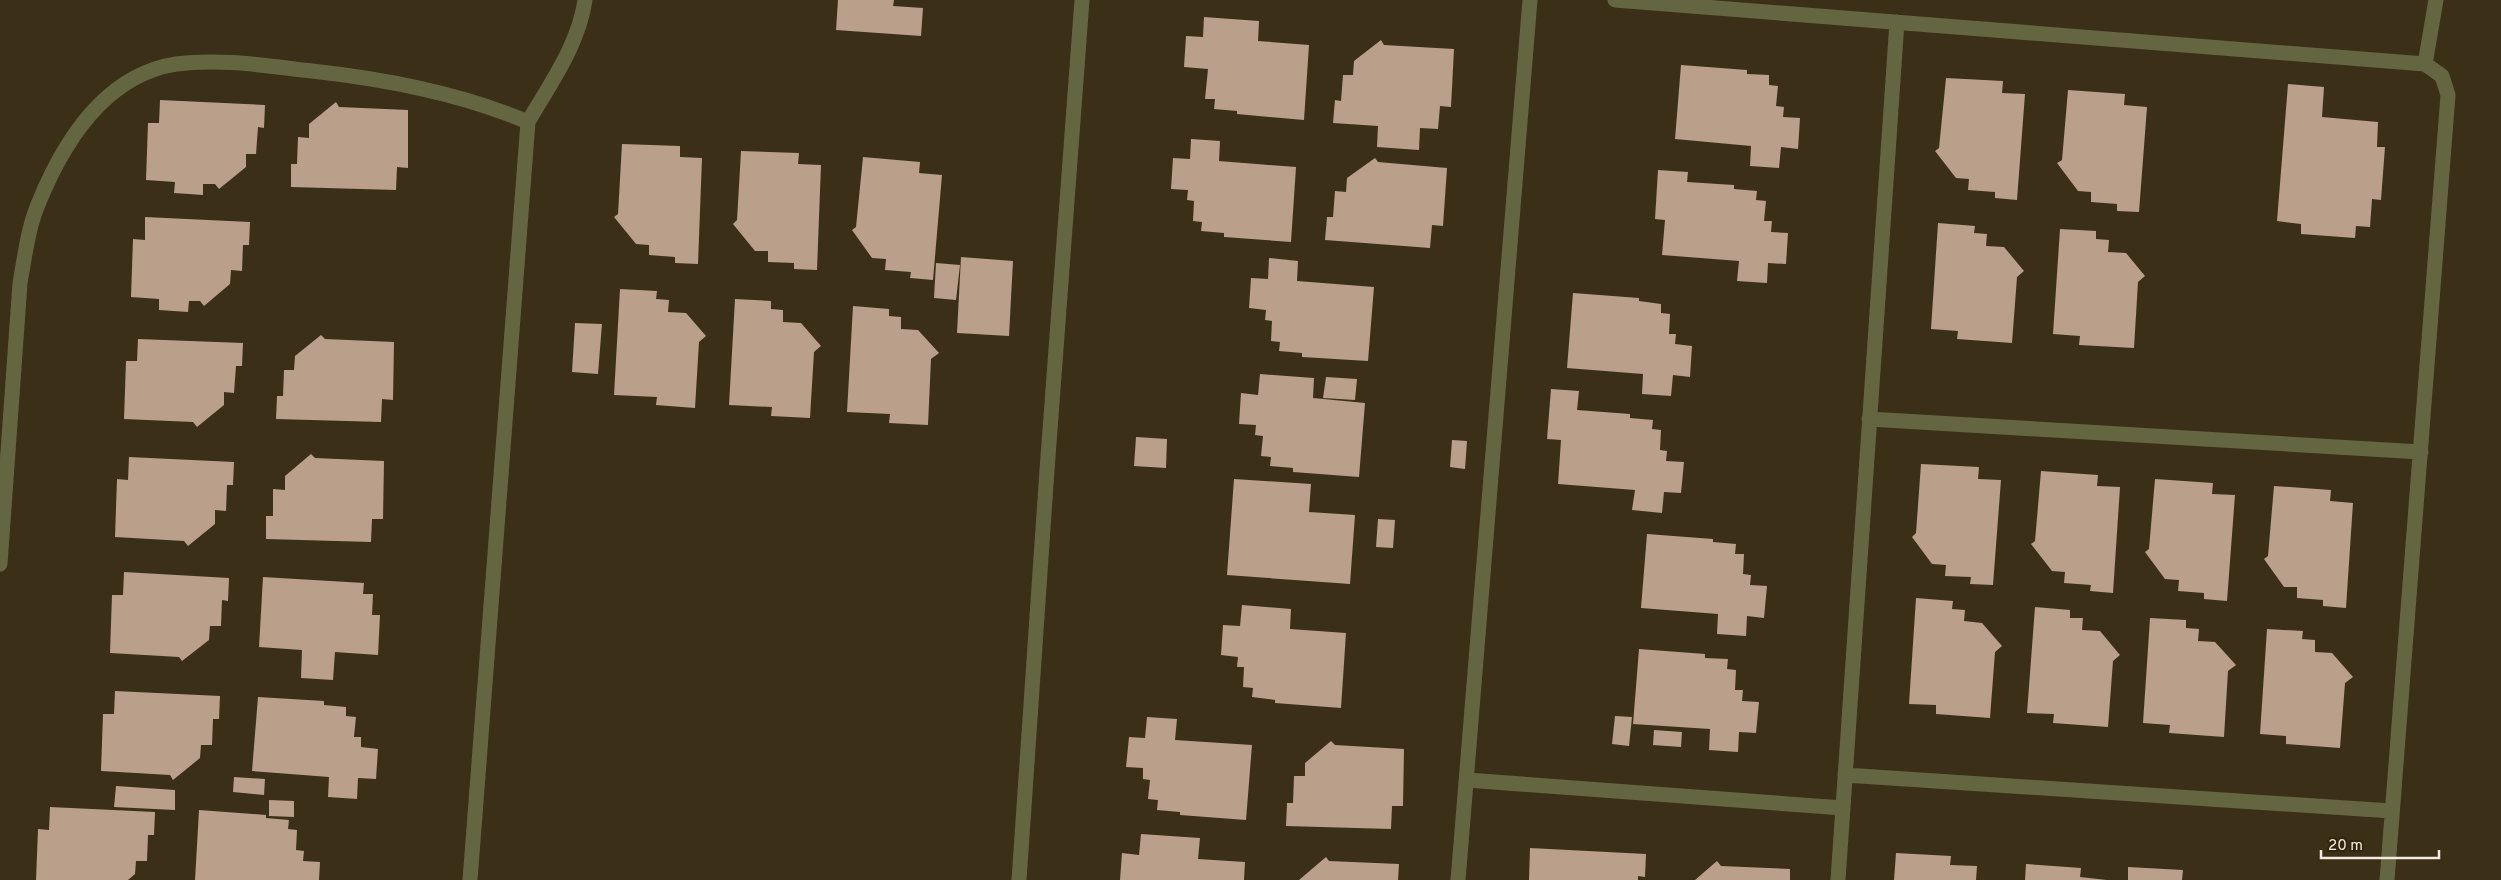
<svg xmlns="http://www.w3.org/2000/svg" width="2501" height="880" font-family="Overpass,sans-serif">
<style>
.building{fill:#ba9f8b}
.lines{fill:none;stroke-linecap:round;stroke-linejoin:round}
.minor{stroke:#646641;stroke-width:15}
</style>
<rect width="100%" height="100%" fill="#3b3017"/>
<!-- building -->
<path class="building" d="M838 0H894L893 6 923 8 921 36 836 30Z
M1204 17 1259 21 1258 41 1309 45 1304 120 1237 114V111L1214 109 1215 99H1205L1208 69 1184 67 1186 36 1203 37Z
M1381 40 1384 45 1454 49 1451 107 1440 106 1438 129 1420 128 1419 150 1377 147 1378 126 1333 123 1335 100 1341 101 1343 75H1353L1354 61Z
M1681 65 1747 70V74L1769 75V85L1778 86 1776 106 1784 107 1783 117 1800 118 1798 149 1781 147 1779 168 1750 166 1751 146 1675 139Z
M1946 78 2003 81 2002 93 2025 94 2017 200 1995 198V192L1968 190 1969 179 1956 178 1935 151 1939 148Z
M2288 84 2324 87 2322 117 2378 122 2377 147H2385L2381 200 2372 199 2370 227 2356 226 2355 238 2301 234V224L2277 221Z
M2068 90 2125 94 2124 105 2147 107 2139 212 2117 211V204L2091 202V192L2078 191 2057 163 2062 160Z
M160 100 265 105 264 128 258 127 256 154H246V167L219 189 215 184H203V195L174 193 175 182 146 180 148 123H159Z
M336 102 339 107 408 110V168L397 167 396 190 291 187V164H297L298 137 309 138V124Z
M1191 139 1220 141 1219 161 1296 167 1291 242 1224 237V233L1201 231 1202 222 1193 221 1194 201 1187 200 1188 190 1171 189 1173 158 1190 159Z
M622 144 680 146V157L702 158 698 264 675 263V257L649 255V245L636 244 614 217 618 214Z
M741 151 799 153 798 164 821 165 817 270 794 269V263L768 262V251H755L733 224 737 220Z
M863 157 920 162 919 173 942 175 933 280 910 278 911 272 885 270 886 259 872 258 852 230 856 227Z
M1375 158 1378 162 1447 168 1443 226 1432 225 1430 248 1325 240 1327 217H1333L1335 191 1346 192 1347 178Z
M1658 170 1688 172 1687 182 1734 185V189L1757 191 1756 200 1766 201 1764 221H1772L1771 232 1788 233 1786 264 1768 263 1767 283 1737 281 1739 261 1662 255 1665 220 1655 219Z
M145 217 250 222 249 245H243L242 271 231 270 230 284 204 306 200 301H189L188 312 159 310V299L131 297 133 239 145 240Z
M1938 223 1975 226 1974 233 1987 234 1986 246 2004 247 2024 271 2017 277 2012 343 1957 339 1958 331 1931 329Z
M2060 229 2096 231V239L2109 240 2108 252 2126 253 2145 276 2138 282 2134 348 2079 345 2080 336 2053 334Z
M961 257 1013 261 1009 336 957 333Z
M1269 258 1298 261 1297 281 1374 287 1368 361 1302 357V353L1279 351 1280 342 1271 341 1272 321 1265 320 1266 310 1249 308 1251 278 1268 279Z
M936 263 960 265 956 300 934 298Z
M620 289 657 291 656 299 669 300 668 312 686 313 706 336 699 342 695 408 656 405 657 397 614 395Z
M1573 293 1639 298V301L1661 304V313L1670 314 1669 334H1676L1675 344 1692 346 1690 377 1673 375 1671 396 1642 394 1643 374 1567 368Z
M735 299 771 301V309L783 310V322L801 323 821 346 814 352 810 418 771 416 772 407 729 405Z
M853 306 889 309V316L901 317V329L918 330 939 353 931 359 928 425 889 423 890 414 847 412Z
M575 323 602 324 598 374 572 372Z
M321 335 325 339 394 342 393 400 382 399 381 422 276 419 277 396H283L284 370H294L295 356Z
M138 339 243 343 242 366H236L234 393 224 392V405L197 427 193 422 124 419 126 361H137Z
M1260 374 1314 378 1313 398 1365 403 1359 477 1293 472V468L1270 466 1271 457 1261 456 1263 436 1255 435 1256 425 1239 424 1241 393 1258 395Z
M1326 377 1357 379 1355 400 1323 398Z
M1551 389 1579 391 1577 410 1630 414V418L1653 420 1652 429 1661 430 1660 450 1667 451 1666 461 1684 462 1681 493 1664 492 1662 513 1632 510 1635 490 1558 484 1561 440 1547 439Z
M1136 437 1167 439 1166 468 1134 466Z
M1452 440 1467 441 1465 469 1450 467Z
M311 454 315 458 384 461 383 519H372L371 542 266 539V516H273V489L285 490V476Z
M129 457 234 462 233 485H227L226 511 215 510V524L188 546 184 541 115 537 117 479 128 480Z
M1921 464 1979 467 1978 479 2001 480 1993 585 1970 584 1971 577 1945 576 1946 565 1932 564 1912 537 1916 533Z
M2041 471 2098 475 2097 486 2120 487 2113 593 2090 591 2091 585 2064 583 2065 572 2052 571 2031 544 2035 541Z
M1234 479 1311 484 1309 512 1355 515 1350 584 1227 575Z
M2155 479 2213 483 2212 494 2235 495 2227 601 2204 599V593L2178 591 2179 580 2165 579 2145 552 2149 549Z
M2274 486 2331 490 2330 501 2353 503 2346 608 2323 606V600L2297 598V587H2284L2264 559 2268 556Z
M1378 519 1395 520 1393 548 1376 547Z
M1647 534 1713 539V542L1736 544 1735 554H1744L1743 574 1751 575 1750 585 1767 586 1764 618 1747 616 1746 636 1717 634 1718 614 1641 608Z
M124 572 229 578 228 601 222 600 221 626H210L209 640 182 661 179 657 110 653 112 595H123Z
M263 577 364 583 363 594H373L372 615H380L378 655 335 652 333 680 301 678 302 650 259 647Z
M1916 598 1953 601 1952 609 1965 610 1964 621 1982 623 2002 646 1995 652 1990 718 1936 714V705L1909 704Z
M1242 605 1291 609 1290 629 1346 633 1341 708 1275 703V700L1252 697 1253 688 1243 687 1244 667H1237L1238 657 1221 655 1223 625 1240 626Z
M2035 607 2070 610V618H2083L2082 630 2100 631 2120 655 2113 661 2108 727 2053 723 2054 714 2027 713Z
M2150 618 2186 620V628L2199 629 2198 641 2215 642 2236 665 2228 671 2224 737 2169 733 2170 725 2143 723Z
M2267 629 2303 631 2302 639 2315 640V652L2332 653 2353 677 2345 683 2340 748 2286 744V736L2260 734Z
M1639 649 1705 654V658L1728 659 1727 669 1736 670 1735 690H1743L1742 701 1759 702 1756 733 1739 732 1738 752 1709 750 1710 729 1633 724Z
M115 691 220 696 219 719H213L212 745H201L200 758 173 780 170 775 101 771 103 714H114Z
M258 697 324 701V705L346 707V716L356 717 354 737H361V747L378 749 376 779 358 778 357 799 328 797 329 777 252 771Z
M1615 716 1632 717 1629 746 1612 744Z
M1147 717 1177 719 1175 740 1252 745 1246 820 1180 815V812L1157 810 1158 800 1148 799 1150 780 1143 779V768L1126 767 1129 737 1145 738Z
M1654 730 1682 732 1681 747 1653 745Z
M1331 741 1335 745 1404 749 1403 806H1392L1391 829 1286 826 1287 803H1293L1294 776H1305V763Z
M234 777 265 779 264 795 233 792Z
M116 786 175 790V810L114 807Z
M269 800 294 801V817L269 816Z
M50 807 155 812 154 835H148L147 861H136L135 874 128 880H36L38 829 49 830Z
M199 810 266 815V818L289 820 288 829 297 830 296 850 304 851 303 861 320 862 319 880H195Z
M1141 834 1200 838 1198 859 1245 862 1244 880H1120L1122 853 1139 855Z
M1530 848 1646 854 1645 877 1638 876V880H1529Z
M1896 853 1951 856 1950 865 1977 866 1976 880H1894Z
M1326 857 1329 861 1399 864 1398 880H1299Z
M1717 861 1721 866 1790 869V880H1695Z
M2026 864 2081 868 2080 877 2107 880H2025Z
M2128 867 2183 870 2182 880H2128Z"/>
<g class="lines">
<!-- minor -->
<path class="minor" d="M1615 0 2425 64 2442 76 2448 95 2387 880
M2425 64 2436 0
M1869 419 2421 452
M0 564 20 283C25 256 28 227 39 202 64 141 106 75 176 64 221 58 267 66 312 71 385 79 460 93 528 122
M1845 775 2392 811
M1467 780 1843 808
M470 880 528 122C550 84 579 44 585 0
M1019 880 1047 470 1082 0
M1458 880 1530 0
M1838 880 1897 22"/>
</g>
<!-- scale -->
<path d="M2321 850v8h118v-8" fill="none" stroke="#f3ebdd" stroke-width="2.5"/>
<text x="2328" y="850" font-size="15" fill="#f3ebdd" stroke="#31260d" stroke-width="4" paint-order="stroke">20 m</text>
</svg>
